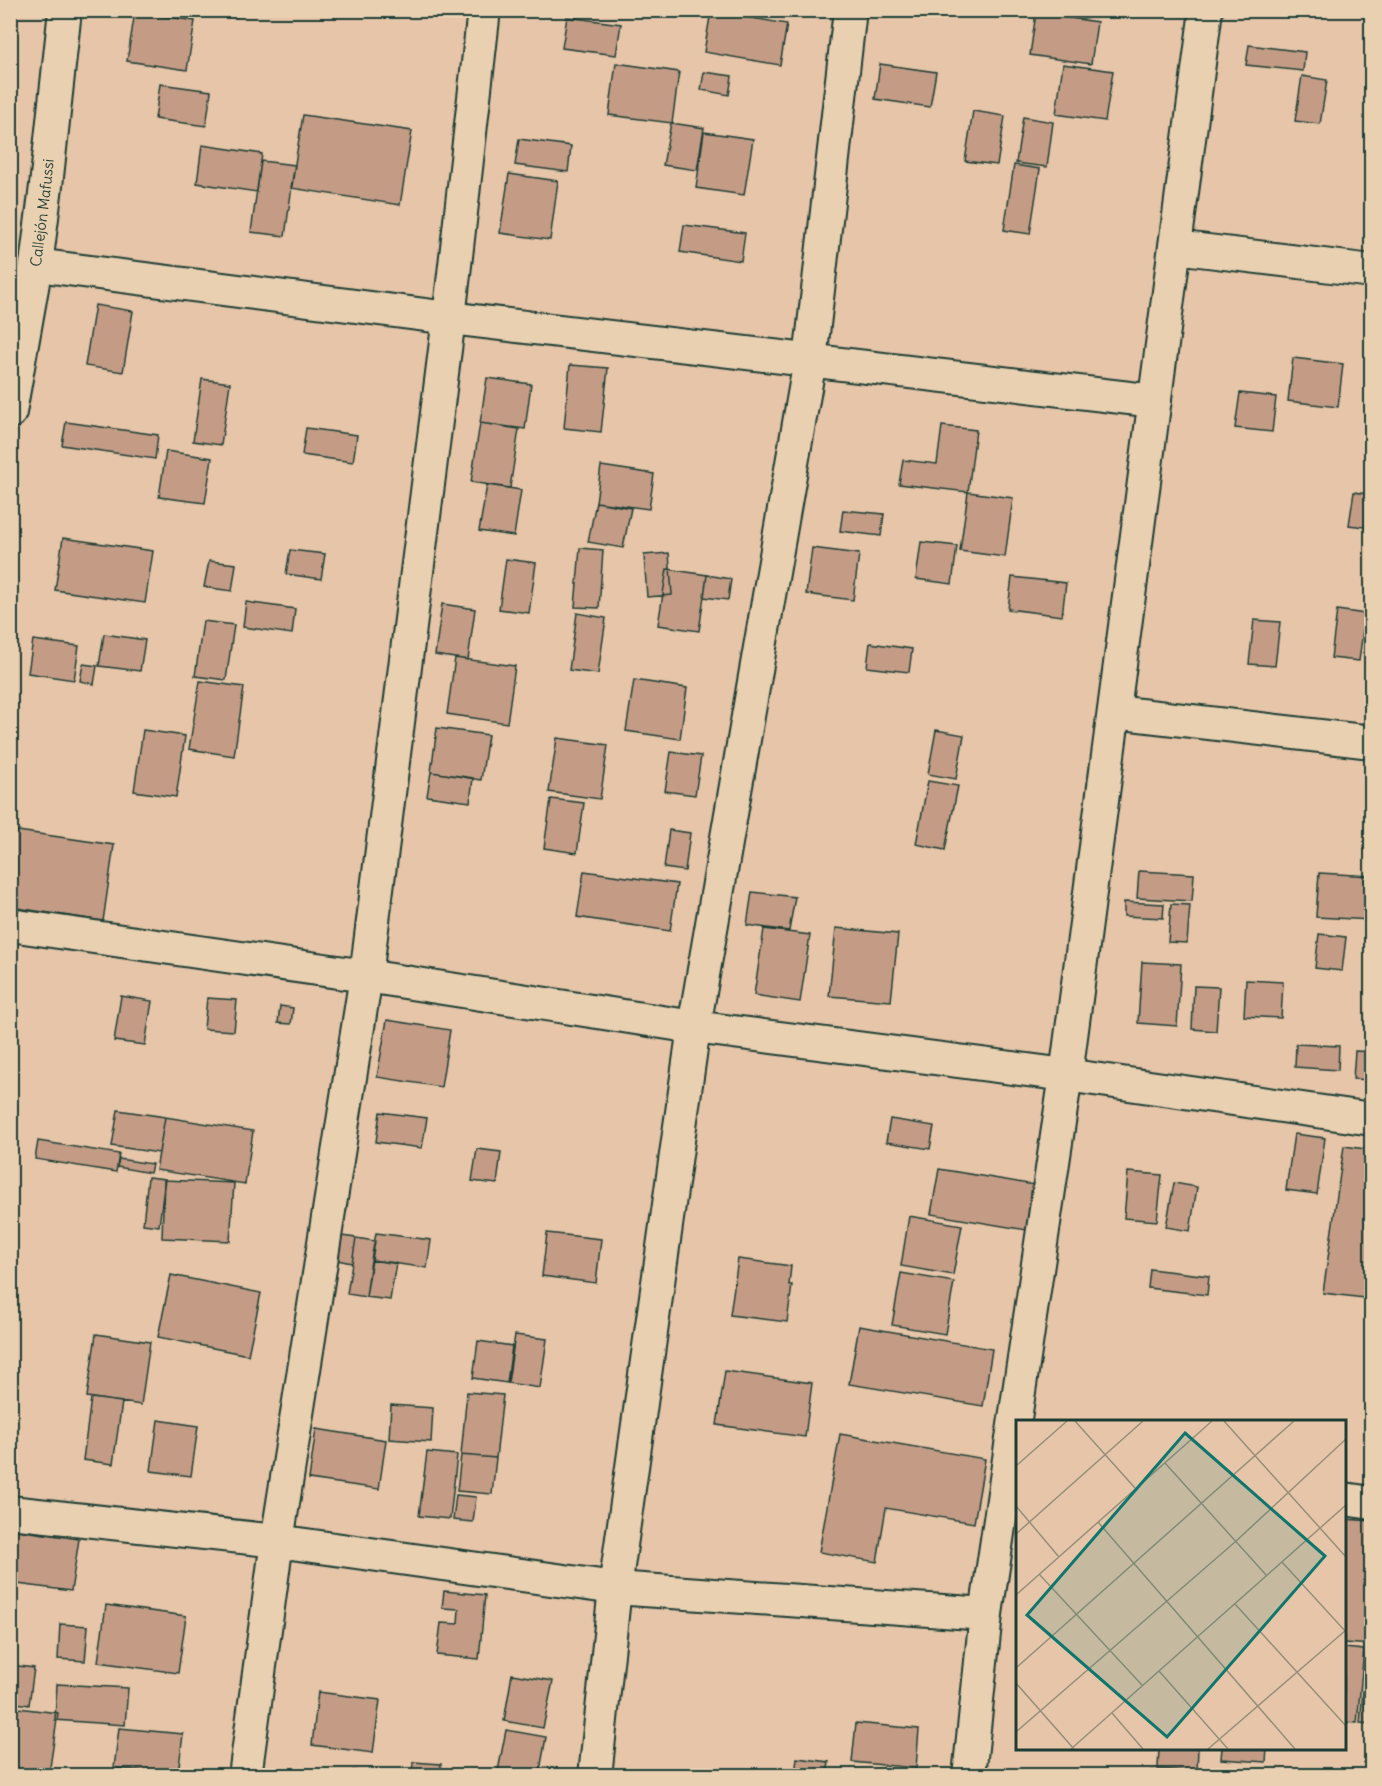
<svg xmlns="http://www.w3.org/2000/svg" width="1382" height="1786" font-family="Delius,sans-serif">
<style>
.building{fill:#c49c86;stroke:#1f3d34;stroke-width:1.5}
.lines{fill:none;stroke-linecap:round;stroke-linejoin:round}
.minor-casing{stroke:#1f3d34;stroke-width:36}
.minor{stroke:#e9d0b1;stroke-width:32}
.labels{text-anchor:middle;stroke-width:6;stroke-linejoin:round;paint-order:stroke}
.street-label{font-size:15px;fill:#1f3d34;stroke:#e9d0b1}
.inset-road{fill:none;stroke:#968f7a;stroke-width:1.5}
.view{fill:#0f766e;fill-opacity:0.15;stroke:#0f766e;stroke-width:3}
.inset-edge{fill:none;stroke:#1f3d34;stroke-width:3}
</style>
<rect width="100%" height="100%" fill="#e6c5a8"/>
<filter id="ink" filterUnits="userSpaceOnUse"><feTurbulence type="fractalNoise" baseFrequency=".0167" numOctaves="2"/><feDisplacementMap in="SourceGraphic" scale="12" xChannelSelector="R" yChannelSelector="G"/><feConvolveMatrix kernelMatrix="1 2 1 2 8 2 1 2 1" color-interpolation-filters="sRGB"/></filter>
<g filter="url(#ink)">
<!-- building -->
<path class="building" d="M187 10H238L237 17Z
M711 11 787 24 780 65 704 52Z
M135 12 195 21 187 70 127 61Z
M1036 13 1097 22 1091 64 1030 55Z
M567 17 621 24 616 55 562 48Z
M1249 45 1305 52 1303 71 1246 65Z
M616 63 679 72 672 123 609 115Z
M880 64 936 72 930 107 875 99Z
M1063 64 1113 71 1105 121 1056 114Z
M704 72 732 76 729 95 701 90Z
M1302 76 1327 80 1320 124 1295 121Z
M160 84 211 91 206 126 155 119Z
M973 111 1005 116 997 165 965 161Z
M303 115 412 131 400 205 291 188Z
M1023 117 1053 122 1047 167 1016 163Z
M671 123 704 128 697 170 663 165Z
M704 132 753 139 744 195 696 188Z
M519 139 571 146 568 172 515 165Z
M202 145 262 154 257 192 197 183Z
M261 161 295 165 285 236 251 232Z
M1014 165 1040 169 1030 234 1004 230Z
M509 174 558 181 550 240 500 233Z
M684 225 745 233 741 261 680 252Z
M95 305 133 311 123 372 85 366Z
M1293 358 1343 364 1338 407 1288 401Z
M570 365 608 368 601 432 564 428Z
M487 378 531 384 525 429 480 423Z
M202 379 230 383 221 445 193 441Z
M1240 393 1276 397 1272 432 1235 428Z
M66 422 158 435 155 459 62 445Z
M480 423 519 429 510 488 471 482Z
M942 426 976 430 968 492 899 484 903 460 937 464Z
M306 428 357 435 353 462 302 455Z
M166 451 212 458 205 503 159 497Z
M601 466 654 474 649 509 596 502Z
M487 485 521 490 514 536 479 531Z
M968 492 1013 498 1005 557 960 551Z
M1354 492 1372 495V528L1349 525Z
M596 502 631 508 623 548 588 542Z
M843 510 884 514 881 536 840 531Z
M63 538 153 551 145 603 55 590Z
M921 542 957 546 952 584 916 579Z
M580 548 603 550 599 608 575 607Z
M812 548 859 554 853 600 806 594Z
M290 550 325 554 321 579 286 574Z
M669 553 672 595 647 597 644 555Z
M506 559 536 563 529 613 499 609Z
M209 561 236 564 232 591 204 587Z
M667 569 707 575 699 631 658 625Z
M707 575 731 579 728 600 704 597Z
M1012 577 1066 583 1062 616 1008 609Z
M246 602 295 609 292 634 243 627Z
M442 604 475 609 468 660 435 655Z
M1337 610 1365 614 1359 661 1331 658Z
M577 613 606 618 598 674 569 670Z
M1254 620 1280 622 1275 666 1249 664Z
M203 621 234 625 226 680 195 676Z
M104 634 145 640 140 671 99 666Z
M33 640 79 646 74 680 28 673Z
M870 643 912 649 909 672 867 667Z
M455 658 515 666 507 723 447 714Z
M83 664 97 666 94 684 80 681Z
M634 680 687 688 680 739 626 731Z
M200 681 244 687 234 756 189 749Z
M437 728 488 735 481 780 431 772Z
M143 730 185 736 176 797 134 791Z
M936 730 964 735 956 779 928 774Z
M557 738 608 745 600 799 549 792Z
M671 752 701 756 695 795 665 791Z
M431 772 473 778 470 802 427 796Z
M928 781 958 786 945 850 916 844Z
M551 799 584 803 577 853 544 848Z
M11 830 114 845 103 921 10 907Z
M669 830 690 833 685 871 664 868Z
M584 871 677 884 670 931 577 917Z
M1139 871 1194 874 1192 901 1137 898Z
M1319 873 1372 876V920L1316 917Z
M752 892 795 897 789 931 747 925Z
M1124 902 1164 904 1163 918 1124 916Z
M1171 904 1190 905 1187 943 1168 942Z
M836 928 898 934 891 1001 829 996Z
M764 929 810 935 800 1002 754 995Z
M1319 934 1346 937 1342 971 1315 968Z
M1142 962 1181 964 1177 1026 1138 1023Z
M1246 980 1283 982 1281 1018 1244 1016Z
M1194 986 1219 987 1216 1031 1192 1029Z
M121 996 152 1001 145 1045 114 1041Z
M207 998 237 1000 234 1031 204 1029Z
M1369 1000H1372V1050L1365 1049Z
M280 1006 293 1008 291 1024 278 1023Z
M387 1020 450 1030 441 1087 377 1077Z
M1296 1044 1339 1046 1338 1070 1295 1067Z
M1355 1051 1372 1052V1080L1353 1079Z
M118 1110 165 1117 159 1153 112 1146Z
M380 1112 427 1118 422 1148 376 1142Z
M165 1117 253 1131 245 1184 156 1170Z
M890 1119 934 1126 930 1149 886 1142Z
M1294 1134 1325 1138 1317 1194 1286 1190Z
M38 1141 119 1154 116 1172 35 1159Z
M1344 1146 1372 1150V1299L1323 1293Z
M477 1149 501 1152 497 1184 472 1181Z
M119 1159 152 1164 150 1173 117 1167Z
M939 1169 1035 1185 1027 1230 931 1214Z
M1128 1172 1162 1175 1157 1221 1124 1218Z
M148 1177 165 1179 159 1226 143 1224Z
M164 1180 234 1183 230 1241 162 1238Z
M1174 1183 1197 1187 1190 1231 1166 1227Z
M909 1216 962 1225 953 1275 901 1266Z
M376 1233 431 1240 427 1268 371 1260Z
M547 1233 601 1239 596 1283 542 1276Z
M341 1236 356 1238 352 1263 337 1260Z
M356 1238 375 1241 366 1297 347 1294Z
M738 1259 791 1266 789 1285H792L787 1322 730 1315Z
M371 1260 396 1263 390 1300 366 1297Z
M1150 1269 1209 1276 1207 1295 1148 1288Z
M901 1273 954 1282 945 1334 892 1325Z
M171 1275 261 1293 248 1355 158 1337Z
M859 1326 992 1349 983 1406 849 1384Z
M96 1334 150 1342 141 1405 87 1397Z
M515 1335 547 1339 540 1388 508 1383Z
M478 1341 512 1346 507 1383 473 1378Z
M725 1371 812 1383 805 1437 717 1425Z
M467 1392 503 1395 496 1458 461 1455Z
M91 1398 122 1402 113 1464 83 1460Z
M391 1405 433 1408 431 1442 389 1439Z
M158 1420 198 1426 191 1476 151 1471Z
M316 1429 386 1440 379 1489 309 1479Z
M840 1434 985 1459 974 1523 886 1508 877 1562 819 1552Z
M427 1452 457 1455 450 1519 419 1516Z
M461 1455 496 1458 492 1494 457 1491Z
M456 1495 476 1497 473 1522 453 1520Z
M1344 1519 1372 1521V1645L1344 1643Z
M10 1529 79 1539 71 1591 10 1583Z
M444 1591 485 1595 479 1659 437 1655 441 1623 458 1624 459 1609 442 1608Z
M106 1605 186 1616 178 1673 98 1662Z
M60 1624 88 1626 85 1661 58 1659Z
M1367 1647H1372V1724L1360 1723Z
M1344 1648 1364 1650 1357 1723 1344 1722Z
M10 1665 34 1668 29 1705 10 1702Z
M512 1674 553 1681 543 1728 504 1721Z
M57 1684 128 1688 125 1725 55 1720Z
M318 1692 380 1700 373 1753 312 1745Z
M10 1707 58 1713 49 1774 10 1769Z
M856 1723 919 1729 916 1768 852 1762Z
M119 1728 183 1734 178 1774 114 1768Z
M506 1730 546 1737 539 1776H497Z
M1159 1748H1198L1197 1772 1158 1769Z
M1222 1748H1267L1266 1762 1221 1759Z
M797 1758 829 1762 827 1776H795Z
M413 1762 441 1764 440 1776H412Z
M353 1771 384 1776H353Z
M828 1771 859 1776H827Z
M1151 1771 1174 1773V1776H1151Z"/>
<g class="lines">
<defs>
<g id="minor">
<path d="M1175 247 1372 271"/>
<path d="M36 265 449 318 1155 401"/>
<path id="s1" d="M10 412 36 265 46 186 65 10"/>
<path d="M1114 712 1372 742"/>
<path d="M10 925 366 976 694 1027 1066 1075 1372 1119"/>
<path d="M1344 1499 1372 1503"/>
<path d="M10 1512 277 1541 615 1588 986 1614"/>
<path d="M245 1776 277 1541 366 976 449 318 484 10"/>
<path d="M595 1776 615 1588 694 1027 810 360 850 10"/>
<path d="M969 1776 986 1614 1066 1075 1206 10"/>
</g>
</defs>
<!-- minor casing -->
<use href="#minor" class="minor-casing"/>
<!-- minor -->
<use href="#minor" class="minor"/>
</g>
</g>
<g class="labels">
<!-- street labels -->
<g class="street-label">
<text dy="5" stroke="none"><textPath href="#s1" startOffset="202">Callejón Mafussi</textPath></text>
</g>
</g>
<!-- overview -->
<g transform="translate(1016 1420)">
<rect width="330" height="330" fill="#e6c5a8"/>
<path class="inset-road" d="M59 1 119 68M208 1 330 137M149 43 251 156M0 46 51 1M0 86 43 137M82 102 279 329M0 114 127 1M266 142 330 212M23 154 126 265M0 175 196 1M219 184 330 306M0 248 278 1M143 251 212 329M0 263 58 329M96 293 127 329M0 312 219 122 330 19M55 329 330 85M192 329 330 210"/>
<path class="view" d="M169 13 309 136 151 317 11 195Z"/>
<rect width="330" height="330" class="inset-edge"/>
</g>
<!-- margin -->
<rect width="1382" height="1786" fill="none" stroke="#e9d0b1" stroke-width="36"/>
<rect x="18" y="18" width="1346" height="1750" fill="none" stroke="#1f3d34" stroke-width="2" filter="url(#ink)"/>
</svg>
